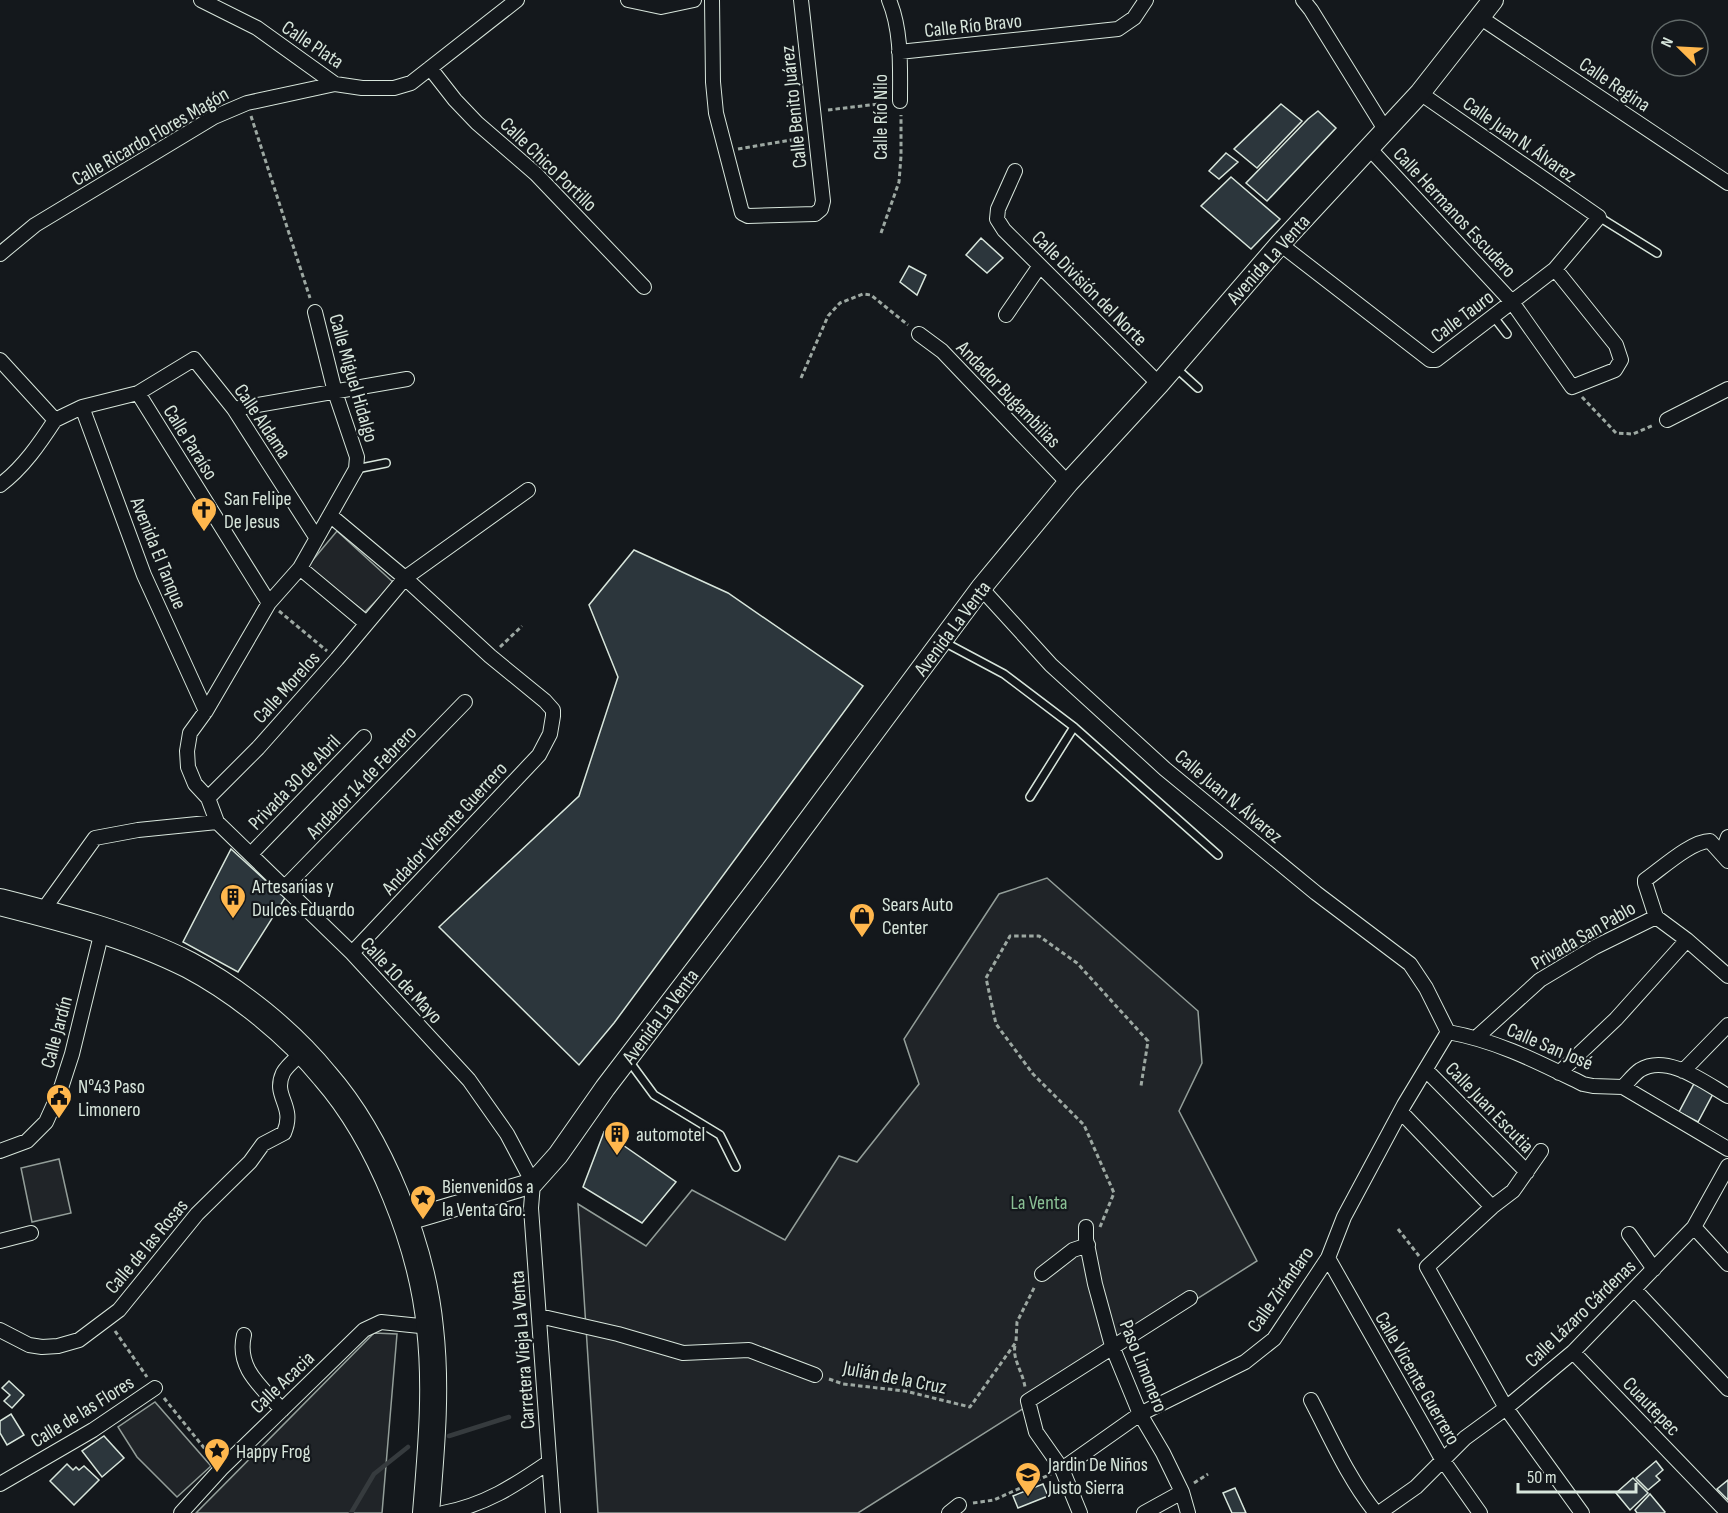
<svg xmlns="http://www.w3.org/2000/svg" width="1728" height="1513" font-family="'Sofia Sans Condensed',sans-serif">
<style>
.green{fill:#202428;stroke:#939e99;stroke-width:1.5}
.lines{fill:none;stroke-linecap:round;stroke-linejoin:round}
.stream{stroke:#363b3e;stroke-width:4.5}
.building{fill:#2c363c;stroke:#d8e6dc;stroke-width:1.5}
.lane-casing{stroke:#d8e6dc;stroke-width:10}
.street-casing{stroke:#d8e6dc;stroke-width:16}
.secondary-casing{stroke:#d8e6dc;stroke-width:22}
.highway-casing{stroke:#d8e6dc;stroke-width:28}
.path{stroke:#9da8a2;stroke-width:3;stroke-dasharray:4.5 3;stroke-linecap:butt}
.lane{stroke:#14181c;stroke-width:7}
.street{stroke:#14181c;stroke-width:14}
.secondary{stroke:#14181c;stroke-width:20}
.highway{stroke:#14181c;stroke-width:26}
.labels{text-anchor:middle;stroke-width:4.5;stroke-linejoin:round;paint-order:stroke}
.street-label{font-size:20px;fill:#d8e6dc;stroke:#14181c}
.poi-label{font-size:20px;fill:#d8e6dc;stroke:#14181c;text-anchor:start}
.park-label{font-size:20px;fill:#8ac095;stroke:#14181c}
</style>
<rect width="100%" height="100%" fill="#14181c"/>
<!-- green -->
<path class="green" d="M337 531 394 583 365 612 307 567Z
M1047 878 1198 1011 1202 1063 1179 1111 1257 1261 858 1513H598L578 1204 646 1246 692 1190 785 1240 839 1156 857 1162 919 1084 904 1039 999 894Z
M59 1159 71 1213 32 1222 21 1168Z
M374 1333 397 1334 382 1513H196Z
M155 1402 211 1466 177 1497 137 1457 118 1427Z"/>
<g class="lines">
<!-- stream -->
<path class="stream" d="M449 1436 509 1417
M351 1513 374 1474 408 1447"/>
</g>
<!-- building -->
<path class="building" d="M1281 104 1302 121 1257 168 1234 149Z
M1318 111 1336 128 1267 201 1246 183 1308 119Z
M1226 153 1238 162 1219 179 1209 171Z
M1231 177 1280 219 1251 249 1201 206Z
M981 238 1003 258 987 273 966 255Z
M909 266 926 275 917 295 900 282Z
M634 550 728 593 863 686 614 1023 579 1065 439 927 579 796 618 677 589 605Z
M231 849 285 898 238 972 183 942Z
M1696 1080 1715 1090 1698 1122 1679 1112Z
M604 1132 676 1182 642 1223 583 1187Z
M9 1381 24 1395 12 1408 4 1401 10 1395 2 1388Z
M11 1414 24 1435 7 1445 0 1433V1421Z
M104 1436 124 1458 102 1477 82 1451Z
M1656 1461 1663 1470 1656 1476 1660 1480 1648 1490 1636 1478Z
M67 1464 73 1470 76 1467 79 1470 84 1466 99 1480 74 1505 50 1481Z
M1633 1478 1648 1493 1630 1510 1616 1493Z
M1728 1480V1500L1717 1489Z
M1043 1484 1048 1496 1018 1508 1013 1496Z
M1235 1488 1246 1513H1232L1223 1493Z
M1650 1494 1665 1512 1664 1513H1637L1635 1510Z"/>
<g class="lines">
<defs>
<path id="lane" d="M1599 217 1657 253
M1493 316 1507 334
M1176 368 1198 388
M356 469 386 463
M944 642 1004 674 1074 727 1218 855
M1030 797 1074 727
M629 1061 654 1095 720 1135 736 1167"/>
<path id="street" d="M201 0 257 28 335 84 362 88H394L411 83 517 0
M628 0 661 7 694 0
M712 0 713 82 716 113 742 213 748 216 815 214 821 209 823 201 801 0
M889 0C902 31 900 68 900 101
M1303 0 1311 10 1386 131
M1481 18 1728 183
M899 52 1118 29 1134 18 1146 0
M430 68 455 100 477 123 536 174 644 287
M1369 148 1512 302 1572 387 1615 370 1621 360 1616 345 1555 269
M1015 171 998 209 997 219 1004 230 1159 384
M1280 244 1430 360H1436L1555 269 1599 217 1420 93
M0 254 35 225 214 117 247 103 335 84
M1006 315 1039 267
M919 334 942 351 1068 483
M0 360 55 420
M138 393 269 603
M82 407 144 575 206 711
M234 409 407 379
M55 420 82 407 138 393 194 359 234 409 316 537
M1667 420 1728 389
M0 485C23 468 40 443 55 420
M331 516 405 578 490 656 545 701 553 710V716L550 734 539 755 352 953
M300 568 366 623
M981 588 1051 665 1165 769 1316 893 1410 964 1426 988 1448 1032
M208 798 195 784 188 767 187 751 190 733 206 711 269 603 300 568 356 469 357 457 335 392 315 312
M217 822 208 798 258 748 337 659 405 578 528 490
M1722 853 1728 837
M251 854 364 737
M1728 861 1710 841C1691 841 1661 869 1645 880V883L1656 917 1687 940 1728 976
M284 888 465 702
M41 913 95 838 138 830 217 822 352 953 469 1080 507 1134 533 1183 531 1208 553 1513
M1448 1032C1498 1041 1538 1062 1583 1084L1593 1086 1623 1087 1728 1149
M1477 1037 1540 980 1595 947 1656 917
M1426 1070 1527 1172
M1683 1071 1728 1025
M1559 1073 1616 1019 1687 940
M1623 1087C1628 1082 1634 1074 1640 1070 1667 1053 1705 1083 1728 1096
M1401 1112 1492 1207
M0 1151 27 1141 46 1122 60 1091 72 1054 102 931
M1541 1151 1513 1191 1492 1207 1427 1267 1506 1408 1582 1513
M1086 1227V1239L1095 1284 1112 1346 1140 1414 1163 1453 1182 1492 1188 1513
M1694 1227 1728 1264
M1629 1234 1654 1269
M0 1241 31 1233
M1328 1258 1442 1459 1480 1513
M1042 1274 1073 1250 1088 1245
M1634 1289 1728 1389
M539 1316 618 1334 683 1353 749 1350 815 1375
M0 1330 29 1345 42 1347 58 1346 79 1340 119 1310 197 1214 250 1162 263 1144 284 1133C296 1105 272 1097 283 1073 287 1065 297 1058 303 1052
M244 1335C236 1369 262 1387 282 1410
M1573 1352 1728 1513
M1311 1400C1331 1438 1349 1480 1376 1513
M1062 1469 1140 1414 1245 1362 1274 1339 1328 1258 1344 1217 1404 1105 1448 1032
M0 1484 93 1430 155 1388
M181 1513 221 1469 364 1330 381 1322 430 1327
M443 1513C485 1505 514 1486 549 1462
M949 1513 959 1505
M1080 1513 1062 1469 1036 1432 1028 1401 1190 1298
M1144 1513 1182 1492
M1379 1513 1416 1487 1465 1438 1506 1408 1573 1352 1694 1227 1728 1166"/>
<path id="secondary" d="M405 1221 533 1183 558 1155 605 1088 770 872 981 588 1068 483 1159 384 1280 244 1420 93 1493 0"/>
<path id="highway" d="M0 902C63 918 130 935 189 965 238 991 290 1033 325 1076 380 1139 422 1245 430 1328 437 1390 431 1451 426 1513"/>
</defs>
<!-- lane casing -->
<use href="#lane" class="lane-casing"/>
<!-- street casing -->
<use href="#street" class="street-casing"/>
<!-- secondary casing -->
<use href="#secondary" class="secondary-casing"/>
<!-- highway casing -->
<use href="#highway" class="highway-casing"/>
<!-- path -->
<path class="path" d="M828 110 887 103
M251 116 310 298
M738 149 803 138
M881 233 899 182 901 156V115
M801 378 828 316 840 303 863 294 871 295 908 325
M1582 397 1616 433 1633 434 1654 425
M279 611 327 651
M500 647 522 626
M1100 1227 1114 1193 1084 1125 1033 1074 996 1024 986 978 1010 936H1039L1077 963 1148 1041 1141 1086
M1398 1229 1419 1256
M115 1331 147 1377
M1015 1346C1012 1358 1023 1373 1025 1387
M829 1379 843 1384 905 1391 970 1407 1016 1342 1017 1322 1035 1286
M164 1398 213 1459
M1194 1483 1208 1474
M973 1503 994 1500 1051 1474"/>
<!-- lane -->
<use href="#lane" class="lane"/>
<!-- street -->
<use href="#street" class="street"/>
<!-- secondary -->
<use href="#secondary" class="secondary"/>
<!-- highway -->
<use href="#highway" class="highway"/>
</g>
<!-- icons -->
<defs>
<symbol id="church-pin" viewBox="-11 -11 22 30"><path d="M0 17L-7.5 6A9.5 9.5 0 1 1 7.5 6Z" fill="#ffb74d" stroke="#14181c"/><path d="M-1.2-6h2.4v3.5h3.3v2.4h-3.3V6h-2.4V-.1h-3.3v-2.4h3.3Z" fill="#111"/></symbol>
<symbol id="building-pin" viewBox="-11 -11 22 30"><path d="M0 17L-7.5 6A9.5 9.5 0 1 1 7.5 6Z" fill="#ffb74d" stroke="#14181c"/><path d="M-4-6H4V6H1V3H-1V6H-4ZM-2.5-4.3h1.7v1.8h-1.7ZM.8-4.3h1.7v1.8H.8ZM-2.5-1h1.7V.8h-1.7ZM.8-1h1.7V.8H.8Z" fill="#111"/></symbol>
<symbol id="shop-pin" viewBox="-11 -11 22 30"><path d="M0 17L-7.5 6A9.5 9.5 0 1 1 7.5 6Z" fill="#ffb74d" stroke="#14181c"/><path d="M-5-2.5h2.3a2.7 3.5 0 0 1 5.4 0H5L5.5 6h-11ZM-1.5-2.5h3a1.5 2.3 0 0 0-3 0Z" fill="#111"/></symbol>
<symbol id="civic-pin" viewBox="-11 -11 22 30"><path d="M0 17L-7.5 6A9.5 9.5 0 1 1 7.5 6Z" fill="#ffb74d" stroke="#14181c"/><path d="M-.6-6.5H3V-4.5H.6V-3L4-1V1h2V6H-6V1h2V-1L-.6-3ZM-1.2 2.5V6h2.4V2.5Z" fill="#111"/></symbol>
<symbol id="sight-pin" viewBox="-11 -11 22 30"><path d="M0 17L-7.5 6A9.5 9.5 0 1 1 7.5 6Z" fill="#ffb74d" stroke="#14181c"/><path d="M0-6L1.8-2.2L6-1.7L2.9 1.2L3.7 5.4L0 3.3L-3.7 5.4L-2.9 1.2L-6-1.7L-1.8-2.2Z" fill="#111"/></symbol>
<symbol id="school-pin" viewBox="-11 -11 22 30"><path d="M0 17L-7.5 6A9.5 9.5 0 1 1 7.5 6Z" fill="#ffb74d" stroke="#14181c"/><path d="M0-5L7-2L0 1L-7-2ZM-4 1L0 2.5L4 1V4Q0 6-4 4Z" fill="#111"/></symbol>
</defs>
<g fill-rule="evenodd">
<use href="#church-pin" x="189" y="495" width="30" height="40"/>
<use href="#building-pin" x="218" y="882" width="30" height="40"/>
<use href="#shop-pin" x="847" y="901" width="30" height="40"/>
<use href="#civic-pin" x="44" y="1082" width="30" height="40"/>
<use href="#building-pin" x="602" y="1119" width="30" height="40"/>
<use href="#sight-pin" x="408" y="1183" width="30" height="40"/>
<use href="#sight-pin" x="202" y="1436" width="30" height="40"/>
<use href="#school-pin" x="1013" y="1460" width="30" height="40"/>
</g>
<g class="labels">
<!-- street labels -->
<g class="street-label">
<text transform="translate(973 25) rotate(-6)" y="7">Calle Río Bravo</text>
<text transform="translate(313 44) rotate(34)" y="7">Calle Plata</text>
<text transform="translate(1615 84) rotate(34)" y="7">Calle Regina</text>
<text transform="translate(793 107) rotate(-96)" y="7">Calle Benito Juárez</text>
<text transform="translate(880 117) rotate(-90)" y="7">Calle Río Nilo</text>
<text transform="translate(150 136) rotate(-30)" y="7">Calle Ricardo Flores Magón</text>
<text transform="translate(1520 139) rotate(35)" y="7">Calle Juan N. Álvarez</text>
<text transform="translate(549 164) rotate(44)" y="7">Calle Chico Portillo</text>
<text transform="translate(1455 212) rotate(47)" y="7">Calle Hermanos Escudero</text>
<text transform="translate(1268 259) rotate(-48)" y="7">Avenida La Venta</text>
<text transform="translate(1090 288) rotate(45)" y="7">Calle División del Norte</text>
<text transform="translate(1462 316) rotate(-37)" y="7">Calle Tauro</text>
<text transform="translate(354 378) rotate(74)" y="7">Calle Miguel Hidalgo</text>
<text transform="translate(1009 394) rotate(46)" y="7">Andador Bugambilias</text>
<text transform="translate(263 421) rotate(56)" y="7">Calle Aldama</text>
<text transform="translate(191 442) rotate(58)" y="7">Calle Paraíso</text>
<text transform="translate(159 553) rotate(68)" y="7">Avenida El Tanque</text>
<text transform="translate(952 628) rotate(-53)" y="7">Avenida La Venta</text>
<text transform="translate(286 687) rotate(-48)" y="7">Calle Morelos</text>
<text transform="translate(294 782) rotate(-46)" y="7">Privada 30 de Abril</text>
<text transform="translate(361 782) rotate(-46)" y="7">Andador 14 de Febrero</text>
<text transform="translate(1229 796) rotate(40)" y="7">Calle Juan N. Álvarez</text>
<text transform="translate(444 828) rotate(-47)" y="7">Andador Vicente Guerrero</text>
<text transform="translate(1583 935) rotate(-30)" y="7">Privada San Pablo</text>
<text transform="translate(402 980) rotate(47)" y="7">Calle 10 de Mayo</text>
<text transform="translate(660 1016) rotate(-53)" y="7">Avenida La Venta</text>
<text transform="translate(56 1032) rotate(-75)" y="7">Calle Jardín</text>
<text transform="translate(1550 1046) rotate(23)" y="7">Calle San José</text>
<text transform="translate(1490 1107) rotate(46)" y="7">Calle Juan Escutia</text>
<text transform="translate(146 1246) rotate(-50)" y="7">Calle de las Rosas</text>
<text transform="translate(1280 1289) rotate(-55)" y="7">Calle Zirándaro</text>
<text transform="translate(1580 1313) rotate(-44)" y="7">Calle Lázaro Cárdenas</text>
<text transform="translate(522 1350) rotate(-94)" y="7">Carretera Vieja La Venta</text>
<text transform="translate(1144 1366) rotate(68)" y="7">Paso Limonero</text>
<text transform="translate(895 1377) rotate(11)" y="7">Julián de la Cruz</text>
<text transform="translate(1418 1378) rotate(60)" y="7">Calle Vicente Guerrero</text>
<text transform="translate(282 1382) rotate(-44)" y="7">Calle Acacia</text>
<text transform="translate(1652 1406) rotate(46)" y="7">Cuautepec</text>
<text transform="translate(82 1411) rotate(-32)" y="7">Calle de las Flores</text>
</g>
<!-- poi labels -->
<g class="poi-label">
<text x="224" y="505">San Felipe<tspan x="224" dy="23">De Jesus</tspan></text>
<text x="252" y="893">Artesanias y<tspan x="252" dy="23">Dulces Eduardo</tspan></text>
<text x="882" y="911">Sears Auto<tspan x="882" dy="23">Center</tspan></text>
<text x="78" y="1093">N°43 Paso<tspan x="78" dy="23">Limonero</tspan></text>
<text x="636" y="1141">automotel</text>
<text x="442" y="1193">Bienvenidos a<tspan x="442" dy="23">la Venta Gro.</tspan></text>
<text x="236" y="1458">Happy Frog</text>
<text x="1048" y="1471">Jardin De Niños<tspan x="1048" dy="23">Justo Sierra</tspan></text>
</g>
<!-- park labels -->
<g class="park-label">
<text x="1039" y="1209">La Venta</text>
</g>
</g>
<!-- north arrow -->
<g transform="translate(1680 48) rotate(294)"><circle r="28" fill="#14181c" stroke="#626a69" stroke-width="1.5"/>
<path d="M0-4.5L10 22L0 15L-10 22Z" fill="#ffb74d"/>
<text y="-9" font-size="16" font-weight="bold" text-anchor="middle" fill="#d8e6dc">N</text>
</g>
<!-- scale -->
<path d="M1518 1483v9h118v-9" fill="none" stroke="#d8e6dc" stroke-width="3"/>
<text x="1527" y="1483" font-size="18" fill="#d8e6dc" stroke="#14181c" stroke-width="4.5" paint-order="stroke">50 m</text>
</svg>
